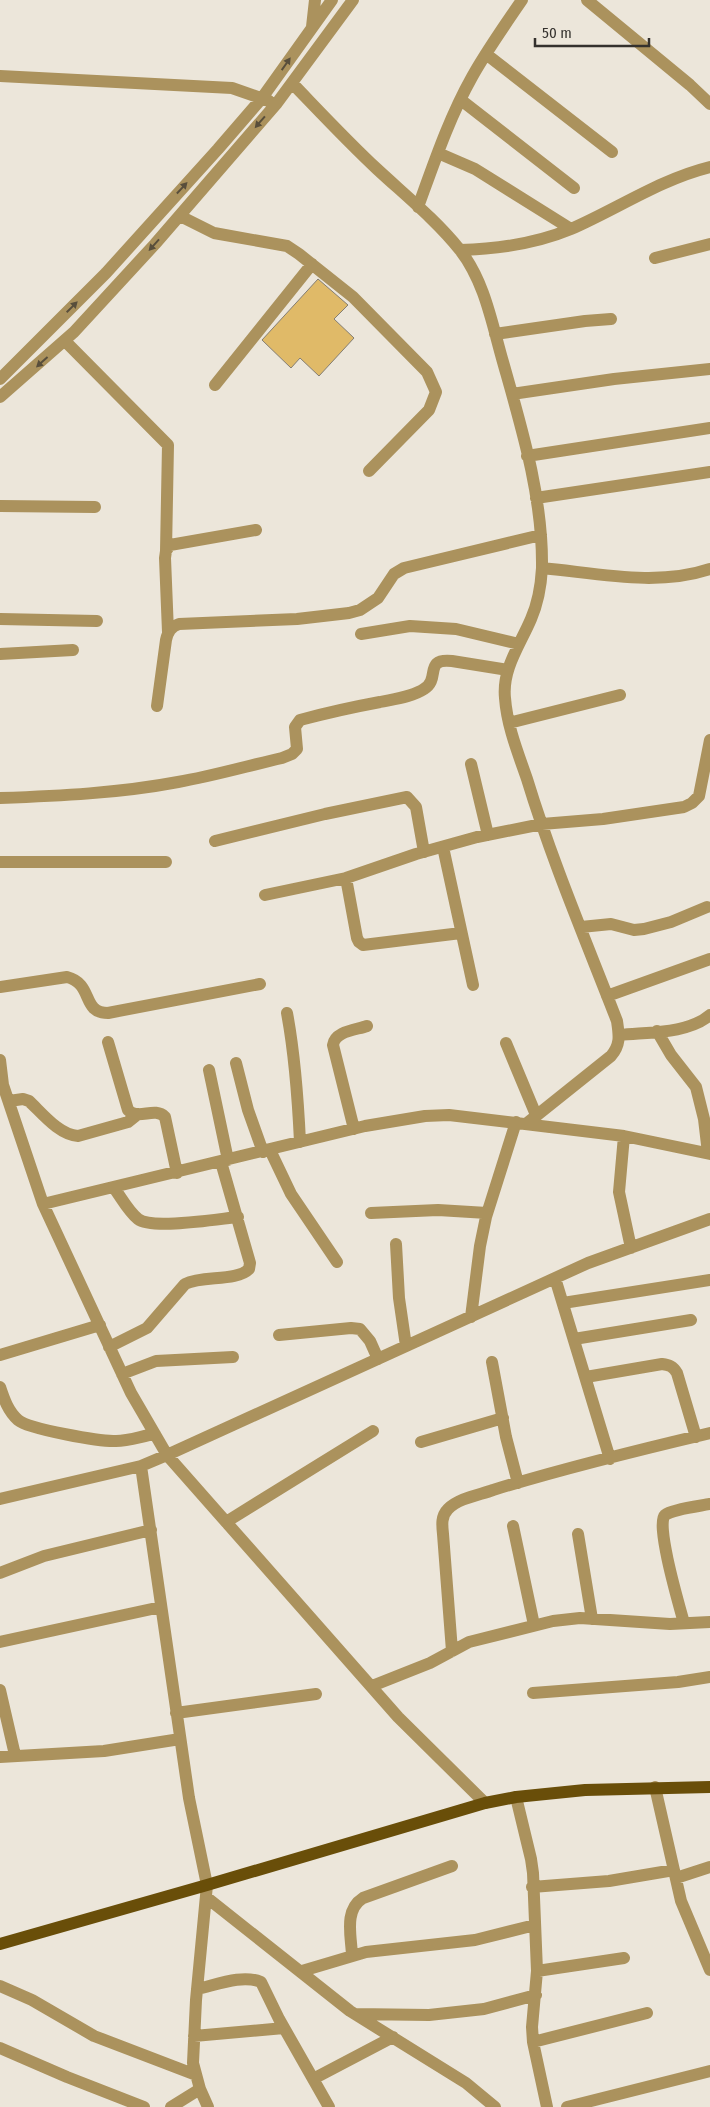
<svg xmlns="http://www.w3.org/2000/svg" width="710" height="2107" font-family="'Fira Sans Condensed',sans-serif">
<style>
.building{fill:#e0ba68;stroke:#847e73}
.lines{fill:none;stroke-linecap:round;stroke-linejoin:round}
.minor{stroke:#ab925d;stroke-width:12}
.major{stroke:#694e09;stroke-width:12}
.oneway{fill:#584e3b}
</style>
<rect width="100%" height="100%" fill="#ece6da"/>
<!-- building -->
<path class="building" d="M318 279 348 305 334 319 354 338 319 376 300 358 291 368 262 340Z"/>
<g class="lines">
<!-- minor -->
<path class="minor" d="M587 0 690 85 710 104
M312 27 315 0
M486 54 612 152
M0 76 232 88 269 101
M292 83C320 112 348 142 377 169 405 195 436 220 460 250 485 282 492 324 503 362 522 429 543 498 542 568 541 586 538 603 531 619 520 645 502 669 505 698 507 726 518 753 527 779 552 861 586 941 617 1021 619 1035 621 1044 611 1056L526 1124
M461 100 574 188
M438 153 475 169 571 229
M418 207C434 163 449 118 472 77 487 50 505 25 522 0
M180 216 214 233 287 246 299 254 353 297 427 372 436 392 429 410 369 471
M460 250C498 249 535 244 571 229 617 209 661 179 710 167
M655 258 710 244
M495 334 585 321 611 319
M65 341 168 445 166 551
M0 379 106 273 218 149 262 98 332 0
M215 385 312 264
M512 394 614 379 710 369
M0 397 74 332 155 244 277 103 353 0
M527 456 710 428
M536 498 710 472
M0 506 95 507
M542 568C596 573 657 587 710 569
M0 619 97 621
M168 632 165 558 166 551 170 545 256 530
M361 634 410 626 456 629 519 644
M0 654 73 650
M157 706 166 640C168 631 171 627 179 624L297 619 349 613 360 610 378 598 394 574 404 568 541 535
M509 723 620 695
M471 764 488 835
M0 798C59 796 120 793 178 782 213 776 247 766 282 758L292 754 297 749 295 727 300 720C326 713 353 707 380 702 394 699 412 697 424 689 441 679 423 658 452 661L508 670
M215 841 325 814 407 797 416 807 424 852
M443 847 473 985
M0 862H166
M346 878 357 938 359 942 363 945 461 933
M265 895 346 878 416 854 477 837 542 824 603 819 684 807 692 803 699 796 710 740
M581 927 611 924 634 930 644 929 671 922 707 907
M0 987 67 977C94 984 81 1013 108 1013L260 984
M607 996 710 959
M287 1013C295 1056 298 1099 300 1142
M657 1031 671 1055 696 1087 704 1119 708 1153
M620 1035C648 1032 688 1034 710 1015
M108 1042 128 1110C139 1121 154 1106 165 1117L177 1173
M506 1043 536 1115
M0 1060 3 1085 43 1204 131 1393 167 1455 398 1717 485 1803
M236 1063 248 1110 263 1152
M209 1070 228 1160
M9 1101 23 1099 29 1101C42 1113 59 1135 78 1136L128 1122 138 1114
M354 1129 333 1045C335 1031 356 1030 367 1026
M624 1136 619 1192 631 1248
M270 1150 291 1194 337 1262
M114 1188C121 1197 128 1211 138 1219 152 1230 218 1219 238 1217
M43 1204 365 1126 425 1116 449 1115 624 1136 710 1154
M371 1213 438 1210 487 1213
M396 1244 399 1298 406 1346
M555 1278 610 1459
M563 1303 710 1280
M471 1317 480 1246 486 1217 516 1122
M279 1335 351 1328 360 1329 370 1341 378 1359
M574 1339 691 1320
M109 1347 147 1328 185 1284C203 1275 236 1282 249 1269L250 1263 221 1162
M0 1355 100 1325
M492 1362 506 1437 518 1483
M122 1374 156 1361 233 1357
M586 1377 662 1364C669 1365 673 1366 677 1373L696 1437
M0 1387C4 1399 8 1411 18 1420 28 1429 102 1442 116 1441 129 1441 142 1436 155 1434
M421 1442 503 1418
M141 1466 189 1798 207 1885 196 2000 193 2063 200 2089 208 2107
M0 1499 141 1466 167 1455 588 1263 710 1219
M226 1522 373 1431
M513 1526 534 1625
M578 1534 592 1619
M0 1573 44 1556 151 1530
M684 1623C680 1608 655 1524 665 1515 673 1509 700 1506 710 1504
M0 1642 161 1607
M452 1651 443 1534C442 1525 441 1516 448 1509 459 1498 479 1495 493 1490 564 1468 638 1450 710 1433
M372 1686 430 1663 469 1642 553 1621 580 1618 670 1624 710 1622
M0 1690 15 1755
M533 1693 678 1682 710 1677
M176 1713 316 1694
M0 1757 104 1751 180 1739
M655 1787 681 1901 710 1970
M516 1797 531 1859 533 1873 537 1971 532 2027 533 2042 547 2107
M676 1878 710 1867
M532 1887 609 1881 674 1870
M206 1897 350 2011 466 2083 495 2107
M352 1955C351 1935 344 1910 363 1898L452 1866
M302 1971 366 1952 475 1940 535 1925
M537 1971 624 1958
M0 1986 32 2000 94 2036 196 2075
M197 1989C216 1985 242 1974 261 1982L279 2019 329 2107
M355 2014 429 2015 484 2009 536 1995
M194 2036 284 2028
M533 2042 647 2013
M0 2048 67 2077 144 2107
M313 2079 393 2037
M171 2107 200 2089
M567 2107 710 2071"/>
<!-- major -->
<path class="major" d="M0 1944 207 1885 485 1803 516 1797 585 1790 710 1787"/>
</g>
<!-- one-way arrows -->
<defs><path id="oneway-solid" d="M-6-.8H1V-3.2L6.5 0L1 3.2V.8H-6Z" transform="scale(1.25)"/></defs>
<g class="oneway">
<use href="#oneway-solid" transform="translate(286 64) rotate(-55)"/>
<use href="#oneway-solid" transform="translate(260 122) rotate(131)"/>
<use href="#oneway-solid" transform="translate(182 188) rotate(-47)"/>
<use href="#oneway-solid" transform="translate(154 245) rotate(132)"/>
<use href="#oneway-solid" transform="translate(72 307) rotate(-45)"/>
<use href="#oneway-solid" transform="translate(42 362) rotate(138)"/>
</g>
<!-- scale -->
<path d="M535 38v8h114v-8" fill="none" stroke="#34312d" stroke-width="2.5"/>
<text x="542" y="38" font-size="15" fill="#34312d" stroke="#ece6da" stroke-width="4" paint-order="stroke">50 m</text>
</svg>
